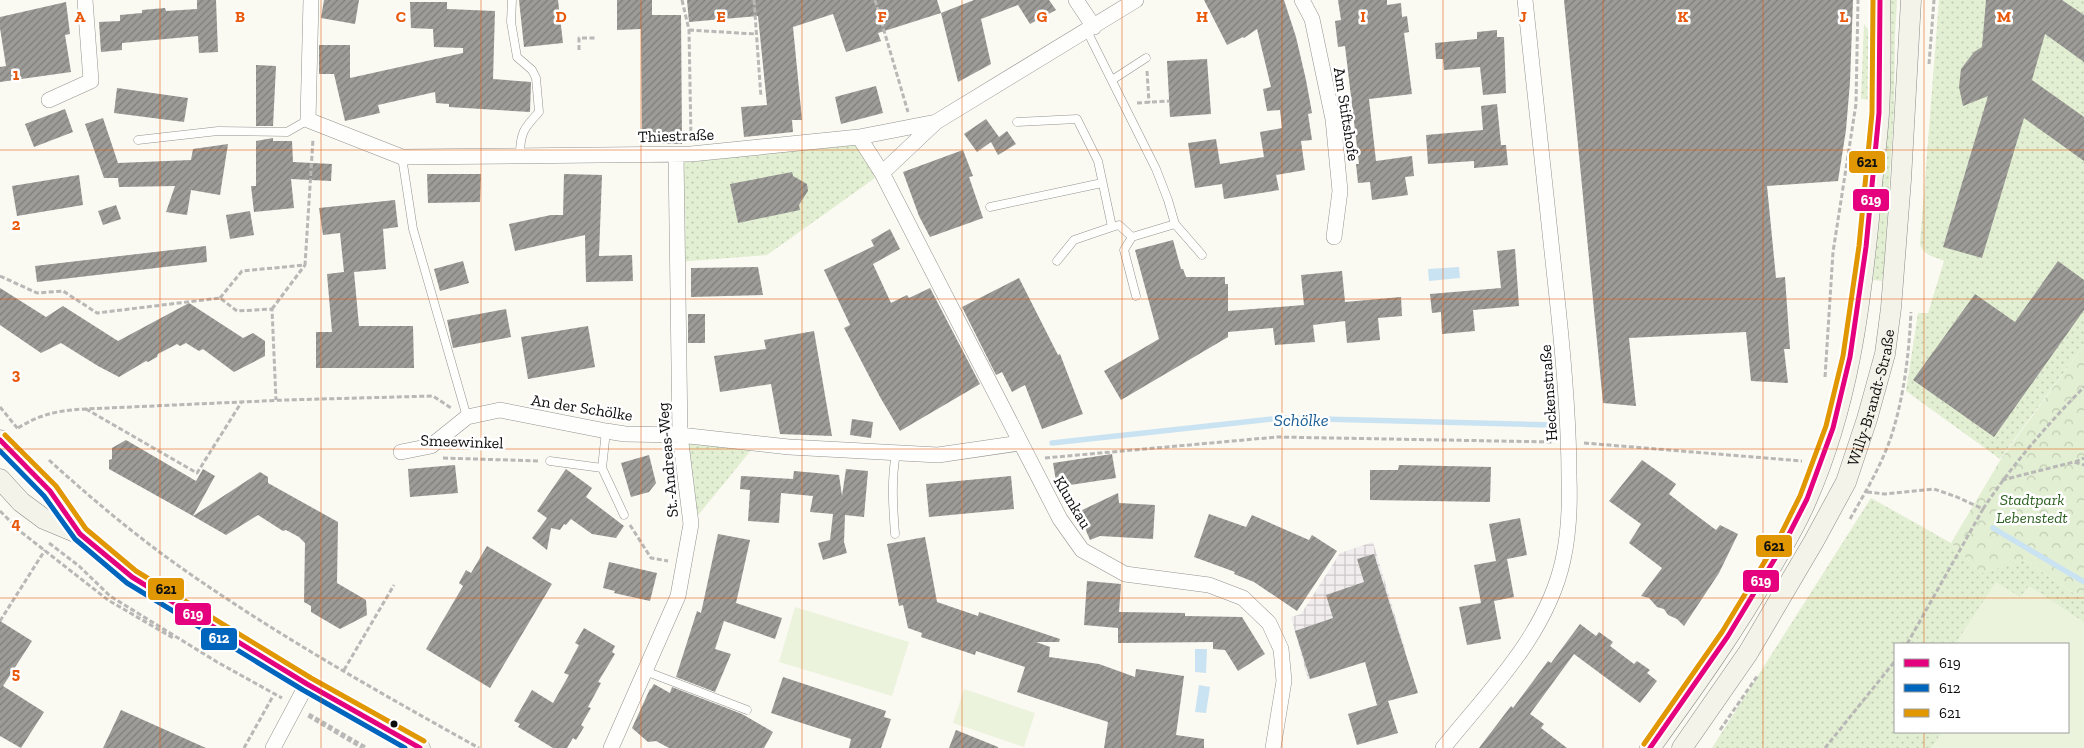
<svg xmlns="http://www.w3.org/2000/svg" width="2084" height="748" font-family="'Zilla Slab',serif">
<style>
.industrial{fill:url(#industrial-grid)}
.grass{fill:url(#grass-dots);fill-rule:evenodd}
.park{fill:url(#park-crowns)}
.pitch{fill:#ecf3dd}
.water{fill:#cae3f2}
.lines{fill:none;stroke-linecap:round;stroke-linejoin:round}
.stream{stroke:#cae3f2;stroke-width:5.5}
.building{fill:url(#building-hatch)}
.lane-casing{stroke:#949390;stroke-width:9}
.street-casing{stroke:#949390;stroke-width:16}
.secondary-casing{stroke:#8a8a87;stroke-width:21}
.path{stroke:#b8b8b6;stroke-width:3;stroke-dasharray:5 2.5;stroke-linecap:butt}
.lane{stroke:#fefefd;stroke-width:8}
.street{stroke:#fefefd;stroke-width:15}
.secondary{stroke:#f4f3ea;stroke-width:20}
.bus-1-casing{stroke:#fff;stroke-width:9}
.bus-2-casing{stroke:#fff;stroke-width:9}
.bus-3-casing{stroke:#fff;stroke-width:9}
.bus-1{stroke:#e5007d;stroke-width:5}
.bus-2{stroke:#0065bd;stroke-width:5}
.bus-3{stroke:#e09701;stroke-width:5}
.grid{fill:none;stroke:#e8590c;stroke-width:1;stroke-opacity:0.55}
.bus-dot{fill:#0d0d0d;stroke:#fff;stroke-width:2}
.labels{text-anchor:middle;stroke-width:5;stroke-linejoin:round;paint-order:stroke}
.street-label{font-size:16px;fill:#0d0d0d;stroke:#fff}
.park-label{font-size:16px;font-style:italic;fill:#2d6022;stroke:#fff}
.water-label{font-size:18px;font-style:italic;fill:#1f6096;stroke:#fff}
.grid-label{font-size:16px;text-anchor:middle;font-weight:bold;fill:#e8590c;stroke:#fff;stroke-width:5;stroke-linejoin:round;paint-order:stroke}
.line-badge{stroke:#fff;stroke-width:2}
.badge-label{font-size:14px;text-anchor:middle;font-weight:bold;fill:#fff}
.pale-badge-label{font-size:14px;text-anchor:middle;font-weight:bold;fill:#111}
</style>
<defs>
<pattern id="industrial-grid" width="8" height="8" patternUnits="userSpaceOnUse" patternTransform="scale(1.25)"><rect width="8" height="8" fill="#f1ecee"/><path d="M0 4h8M4 0v8" fill="none" stroke="#cdc9cb"/></pattern>
<pattern id="grass-dots" width="8" height="8" patternUnits="userSpaceOnUse" patternTransform="scale(1.25)"><rect width="8" height="8" fill="#e3efd3"/><path d="M2 2h.1M6 6h.1" fill="none" stroke="#c2ccb4" stroke-width="1.8" stroke-linecap="round"/></pattern>
<pattern id="park-crowns" width="20" height="18" patternUnits="userSpaceOnUse" patternTransform="scale(1.25)"><rect width="20" height="18" fill="#e3efd3"/><path d="M2 6a3 3 0 1 1 6 0M12 15a3 3 0 1 1 6 0" fill="none" stroke="#c2ccb4"/></pattern>
<pattern id="building-hatch" width="6" height="6" patternUnits="userSpaceOnUse" patternTransform="scale(1.25)"><rect width="6" height="6" fill="#9d9c98"/><path d="M-1 1l2-2M0 6l6-6M5 7l2-2" fill="none" stroke="#7e7e7a"/></pattern>
</defs>
<rect width="100%" height="100%" fill="#faf9f2"/>
<!-- industrial -->
<path class="industrial" d="M1373 542 1405 649 1308 680 1291 617 1301 614 1340 553Z"/>
<!-- grass -->
<path class="grass" d="M1890 0H1897L1895 35 1894 110 1884 269 1882 281 1873 280 1888 111Z
M1939 0H2084V345L2000 459 1906 391 1918 313H1928L1944 261C1934 256 1924 256 1920 244Z
M1864 24 1873 37 1870 100 1861 99Z
M859 137 882 173 767 255 678 262 676 154Z
M680 435 756 444 691 524Z
M1871 498 1951 543 1981 573 2024 560 2084 600V748H1712ZM1895 644H2068V732H1895Z"/>
<!-- park -->
<path class="park" d="M2084 345V600L2024 560 1981 573 1951 543 2001 459Z"/>
<!-- pitch -->
<path class="pitch" d="M1996 582 2020 597 2029 586 2084 622V748H1931L1942 732H2068V644H1955Z
M795 607 909 642 892 696 779 662Z
M964 689 1035 713 1024 747 953 723Z"/>
<!-- water -->
<path class="water" d="M1459 267 1460 278 1429 281 1428 269Z
M1195 649H1207L1206 673 1195 672Z
M1199 685 1210 687 1206 713 1195 712Z"/>
<g class="lines">
<!-- stream -->
<path class="stream" d="M1052 443 1282 418 1551 425
M1993 528 2084 582"/>
</g>
<!-- building -->
<path class="building" d="M197 0H216L218 52 199 53 198 36 122 43V50L101 52 99 22 120 21V15L142 13V10L165 8 166 11 197 9Z
M324 0H359L355 24 321 18Z
M519 0H558L563 43 524 47Z
M617 0H652V15H681L682 144H642L641 29 617 30Z
M687 0H937L941 13 878 33 881 41 846 52 833 14 793 27 802 120H792L793 132 744 137 741 107 767 105 758 16 689 22Z
M974 0H1049L1056 10 1030 24 1018 5 981 19 991 64 958 82 941 13Z
M1204 0H1284L1296 37 1306 80 1312 113 1308 114 1312 140 1301 141 1305 170 1276 175 1279 190 1224 199 1222 184 1195 188 1188 143 1216 139 1220 164 1264 157 1260 132 1282 128 1280 110 1267 111 1263 89 1271 87 1257 29 1244 38 1243 37 1227 45Z
M1338 0H1387V5L1401 3 1402 17 1407 16 1409 32 1404 33 1412 94 1369 99 1376 161 1412 156 1414 176 1405 177 1408 195 1372 200 1370 182 1358 183 1356 164H1359L1345 46 1338 47 1335 21 1341 20Z
M1564 0H1853L1850 82 1846 130 1838 181 1767 186 1776 278 1785 277 1790 349H1784L1788 383 1751 381 1746 332 1629 338 1636 406 1603 403Z
M1986 0H2062L2084 15V62L2045 34 2032 80 2084 117V161L2024 118 1982 258 1943 247 1988 96 1963 106 1959 87 1961 69 1974 52 1982 47Z
M66 2 70 34 65 35 71 72 0 82V67L6 66 0 28V17Z
M410 2H447V9L495 11 493 79 531 82 530 112 449 107V104L436 103 435 92 378 105 380 113 345 121 334 74H319V45H350V78L463 53V48L434 47 433 29 411 28Z
M1497 30V37H1504L1506 93 1483 95 1480 67 1444 70 1443 59H1436L1435 43 1477 39V32Z
M1207 59 1211 114 1170 117 1167 61Z
M256 65 276 66 273 126H256Z
M876 86 883 113 841 124 835 97Z
M117 88 188 98 184 122 114 113Z
M1497 104 1501 145H1506L1508 165 1474 168V161L1428 164 1426 135 1483 130 1481 106Z
M65 109 73 132 34 147 25 124Z
M103 118 118 163 191 160 193 149 228 144 220 195 191 190 187 215 166 212 175 186 119 187 118 178H104L85 124Z
M986 119 999 137 1007 131 1016 144 998 155 991 142 977 152 964 134Z
M273 138V141H292L293 162 332 164 331 181 291 179 294 208 254 212 251 186H256V141Z
M963 150 973 176 969 177 983 218 930 237 919 216 903 172Z
M792 172 793 176 807 184 808 191 799 205 800 210 738 223 730 184Z
M427 174H481L480 202 428 203Z
M564 174 602 175 599 256 632 255 633 281 586 282 585 235 515 251 509 224 551 215H563Z
M79 175 83 205 17 216 12 186Z
M395 200 398 227 383 229 386 269 354 272 359 326H413L414 368H316V332H332L327 274 344 272 340 233 323 235 319 208Z
M116 205 121 219 103 225 98 211Z
M250 211 254 235 230 239 226 215Z
M890 229 900 249 873 264 891 303 907 295 909 298 930 288 980 384 900 431 880 397 844 328 850 325 824 270 874 246 871 240Z
M1173 240 1181 269H1183L1186 277H1225V284H1228V311L1304 305 1301 275 1342 271 1345 302 1401 297 1402 316 1378 318 1380 340 1347 343 1345 321 1313 325 1315 342 1275 345 1273 328 1228 332V337L1121 400 1104 371 1159 339 1135 250Z
M206 246 207 262 37 282 35 266Z
M1515 249 1519 306 1473 310 1475 331 1442 334 1441 312 1432 313 1430 294 1501 288 1497 251Z
M463 261 469 283 440 291 434 269Z
M2058 261 2084 280V310L1994 437 1913 380 1975 294 2015 322Z
M758 267 763 295 691 297V268Z
M1019 278 1058 355 1060 354 1083 414 1042 429 1025 385 1012 392 1002 372 996 375 962 307Z
M0 288 46 317 63 306 118 341 189 303 243 338 253 333 265 341V356L234 372 203 349 199 351 186 343 180 346 177 344 158 354 157 357 148 362 146 361 119 377 98 366 61 343 41 353 0 325Z
M506 309 511 337 453 348 447 320Z
M688 314H705V343H688Z
M588 326 595 367 528 379 521 337Z
M814 331 832 436 780 434 771 384 720 392 714 356 766 349 764 340Z
M852 419 873 422 871 438 850 435Z
M126 440 196 481 203 469 215 476 193 516 109 469V460L112 459V448Z
M1112 454 1116 478 1057 487 1053 463Z
M649 455 656 483 649 492 631 497 621 463Z
M1642 460 1676 484 1669 494 1688 509 1716 530 1720 525 1738 534 1719 573 1684 626 1677 619 1668 615 1664 609 1657 607 1649 598 1641 596 1662 568 1629 543 1641 524 1609 501Z
M455 465 458 493 410 497 408 469Z
M1399 465 1491 467 1490 502 1370 500V470H1398Z
M566 469 592 488 586 497 624 526 616 538 592 534 571 519 566 525 564 524 560 530 551 528 547 550 532 538 547 518 537 511Z
M846 469 868 471 864 517 845 515 844 542 847 553 823 560 818 543 830 540 833 514 810 512 813 496 781 493 779 523 748 521 750 490 740 489 741 476 793 479 794 471 839 475 842 496Z
M260 472 268 477V483L338 522 337 583 366 600 367 615 340 629 311 612V606L304 602 305 543 299 537 286 530 283 531 258 515 226 535 193 516Z
M1011 476 1014 509 929 517 926 484Z
M1118 493 1119 503 1155 505 1153 539 1100 536 1090 540 1078 512Z
M1209 514 1246 527 1252 515 1309 540 1312 535 1337 551 1297 611 1254 582 1234 574 1235 572 1194 557Z
M1520 518 1527 555 1507 559 1514 597 1494 601 1501 639 1467 645 1459 607 1481 603 1474 565 1496 561 1489 524Z
M718 534 750 540 736 603 782 618 775 639 724 621 715 649 731 654 715 692 676 677 697 611 701 613Z
M925 537 937 602 978 616 979 612 1060 639 1059 642H1036L1050 647 1049 657 1099 664 1135 677 1136 669 1184 676 1176 735 1204 739V748H1104L1108 722 1017 692 1025 667 976 651 975 655 921 637 922 633 908 628 903 605 899 606 887 544Z
M487 546 552 584 490 688 426 649 463 586 459 583 466 570 471 573Z
M1374 554 1418 693 1388 701 1398 733 1357 745 1348 714 1381 704 1377 705 1365 662 1310 679 1295 631 1333 618 1326 595 1364 582 1357 559Z
M609 562 657 573 650 601 614 593 615 591 603 588Z
M1087 581 1121 584 1119 612 1185 613V616L1242 617 1265 654 1238 671 1225 650 1213 649V642L1118 643V628L1084 625Z
M0 621 32 641 3 686 44 712 21 748 0 736Z
M1580 624 1596 636 1599 632 1613 642 1610 646 1634 664 1637 661 1650 670 1647 673 1657 681 1640 703 1574 654 1530 714 1544 724 1541 728 1567 748H1479L1511 706 1513 708 1548 661 1551 663Z
M584 628 615 646 612 652 615 654 598 682 601 683 588 707 591 708 581 725 584 727 576 740 573 738 567 748H553L518 727 520 724 514 721 532 690 553 703 569 675 564 673 579 645 575 643Z
M783 677 886 711 884 717 891 719 881 748H849L851 739 771 713Z
M654 684 670 693 672 687 742 714 773 732 764 748H669L656 741 648 742 632 728 650 689H651Z
M121 710 168 731 206 748H103Z
M956 730 998 747V748H949Z"/>
<g class="lines">
<defs>
<path id="lane" d="M512 0 511 22 517 57 532 70 536 78 539 112C524 128 520 133 520 155
M1087 31 1156 169 1168 200 1175 224 1202 255
M1112 80 1146 58
M1017 122 1077 119 1098 161 1112 227
M138 140 218 131 287 132 308 120
M402 157 413 229 467 417
M990 207 1102 183
M1132 237 1124 250 1136 296
M1057 261 1074 240 1112 227 1119 225 1132 237 1175 224
M606 431 602 468 624 515
M550 461 602 468
M895 534C893 507 891 481 896 453
M645 671 747 710"/>
<path id="street" d="M311 0 308 120 402 157 691 154 859 137 936 122 1136 0
M1076 0 1094 27
M1302 0 1312 19 1333 119 1340 191 1334 237
M49 100 91 81 85 0
M859 137 882 173 1060 519 1082 550 1125 574 1209 585 1243 598 1269 623 1281 649 1284 681 1273 748
M882 173 936 122
M401 452 431 446 467 417 500 410 606 431 625 434 680 435 789 447 938 455 1020 443
M273 748 307 684
M611 748 678 596 691 524 680 435 676 154
M1443 748C1489 691 1547 634 1563 560 1569 533 1570 504 1569 477 1569 420 1564 364 1558 307 1547 205 1536 102 1525 0"/>
<g id="secondary">
<path d="M0 440 50 491 80 534 132 577 307 684 420 748"/>
<path d="M0 479 21 502 44 519 80 534"/>
<path d="M1650 748C1693 689 1735 630 1771 567 1784 545 1797 523 1807 499 1848 405 1860 311 1870 209 1872 177 1877 145 1879 113 1881 75 1881 38 1880 0"/>
<path id="s1" d="M1682 748 1748 653 1814 541 1846 482 1867 419 1885 354 1891 308 1901 180 1911 0"/>
</g>
</defs>
<!-- lane casing -->
<use href="#lane" class="lane-casing"/>
<!-- street casing -->
<use href="#street" class="street-casing"/>
<!-- secondary casing -->
<use href="#secondary" class="secondary-casing"/>
<!-- path -->
<path class="path" d="M682 0 689 30 691 139
M754 0 761 97
M875 0 908 112
M689 30 756 34
M579 50V38H595
M1929 64 1934 0
M1147 71 1149 103
M1137 103 1169 101
M0 276 37 293 63 291 97 313 220 298 237 311 272 309 276 400
M220 298 242 271 305 265 313 139
M272 309 305 265
M1825 377 1833 252 1856 104 1858 0
M0 407 18 429
M86 409 197 473 241 403
M18 428C40 414 60 410 86 409L285 400 433 396 451 408
M1584 443 1802 461
M443 458 539 461
M1045 458 1277 437 1553 442
M49 460C94 501 142 541 193 576 284 639 382 694 479 748
M2075 462 2084 458
M2002 480 2074 462 2084 465
M1867 492 1885 494 1934 489 1957 497 1983 509 1907 644
M1983 509C2012 465 2047 425 2084 387
M0 511 21 532 108 600 173 638
M1850 519C1865 493 1881 466 1891 437 1904 397 1909 354 1911 312
M630 525 651 558 668 561
M49 543 79 566 110 596 217 662 282 698
M0 621 45 550
M344 670 394 585
M309 714 367 748
M308 716 362 748
M1720 730 1758 675
M244 748 273 696
M1825 748 1895 661"/>
<!-- lane -->
<use href="#lane" class="lane"/>
<!-- street -->
<use href="#street" class="street"/>
<!-- secondary -->
<use href="#secondary" class="secondary"/>
<defs>
<path id="bus-1" d="M0 440 50 491 80 534 132 577 307 684 420 748
M1650 748 1728 636 1785 542 1807 499 1833 428 1850 357 1866 247 1879 113 1880 0"/>
<path id="bus-2" d="M0 451 44 496 75 539 127 583 303 690 405 748"/>
<path id="bus-3" d="M5 435 56 486 86 529 136 571 311 678 424 741
M1644 744 1722 632 1779 538 1800 496 1826 426 1843 356 1859 246 1872 113 1873 0"/>
</defs>
<!-- bus-1 casing -->
<use href="#bus-1" class="bus-1-casing"/>
<!-- bus-2 casing -->
<use href="#bus-2" class="bus-2-casing"/>
<!-- bus-3 casing -->
<use href="#bus-3" class="bus-3-casing"/>
<!-- bus-1 -->
<use href="#bus-1" class="bus-1"/>
<!-- bus-2 -->
<use href="#bus-2" class="bus-2"/>
<!-- bus-3 -->
<use href="#bus-3" class="bus-3"/>
</g>
<!-- grid -->
<path class="grid" d="M160 0V748M321 0V748M481 0V748M641 0V748M802 0V748M962 0V748M1122 0V748M1282 0V748M1443 0V748M1603 0V748M1763 0V748M1924 0V644M0 150H2084M0 299H2084M0 449H2084M0 598H2084M1924 732V748"/>
<!-- markers -->
<circle class="bus-dot" cx="394" cy="724" r="4.5"/>
<g class="labels">
<!-- street labels -->
<g class="street-label">
<text transform="translate(1347 114) rotate(81)" y="6">Am Stiftshofe</text>
<text transform="translate(676 135) rotate(-2)" y="6">Thiestraße</text>
<text transform="translate(1548 393) rotate(-94)" y="6">Heckenstraße</text>
<text dy="6" stroke="none"><textPath href="#s1" startOffset="401">Willy-Brandt-Straße</textPath></text>
<text transform="translate(582 407) rotate(9)" y="6">An der Schölke</text>
<text transform="translate(462 441) rotate(2)" y="6">Smeewinkel</text>
<text transform="translate(667 460) rotate(-95)" y="6">St.-Andreas-Weg</text>
<text transform="translate(1073 502) rotate(59)" y="6">Klunkau</text>
</g>
<!-- park labels -->
<g class="park-label">
<text x="2032" y="505">Stadtpark<tspan x="2032" dy="18">Lebenstedt</tspan></text>
</g>
<!-- water labels -->
<g class="water-label">
<text x="1301" y="426">Schölke</text>
</g>
</g>
<g class="grid-label">
<text x="80" y="22">A</text>
<text x="240" y="22">B</text>
<text x="401" y="22">C</text>
<text x="561" y="22">D</text>
<text x="721" y="22">E</text>
<text x="882" y="22">F</text>
<text x="1042" y="22">G</text>
<text x="1202" y="22">H</text>
<text x="1363" y="22">I</text>
<text x="1523" y="22">J</text>
<text x="1683" y="22">K</text>
<text x="1844" y="22">L</text>
<text x="2004" y="22">M</text>
<text x="16" y="80">1</text>
<text x="16" y="230">2</text>
<text x="16" y="380">3</text>
<text x="16" y="529">4</text>
<text x="16" y="679">5</text>
</g>
<g class="line-badge">
<rect x="1848" y="150" width="38" height="24" rx="5" fill="#e09701"/>
<rect x="1852" y="188" width="38" height="24" rx="5" fill="#e5007d"/>
<rect x="1755" y="534" width="38" height="24" rx="5" fill="#e09701"/>
<rect x="1742" y="569" width="38" height="24" rx="5" fill="#e5007d"/>
<rect x="147" y="577" width="38" height="24" rx="5" fill="#e09701"/>
<rect x="174" y="602" width="38" height="24" rx="5" fill="#e5007d"/>
<rect x="200" y="627" width="38" height="24" rx="5" fill="#0065bd"/>
</g>
<g class="badge-label">
<text x="1871" y="205">619</text>
<text x="1761" y="586">619</text>
<text x="193" y="619">619</text>
<text x="219" y="643">612</text>
</g>
<g class="pale-badge-label">
<text x="1867" y="167">621</text>
<text x="1774" y="551">621</text>
<text x="166" y="594">621</text>
</g>
<!-- legend -->
<rect x="1894" y="643" width="175" height="90" fill="#ffffff" stroke="#9e9e9e"/>
<rect x="1904" y="659" width="25" height="8" fill="#e5007d" stroke="#9e9e9e"/>
<text x="1939" y="668" font-size="15" fill="#0d0d0d">619</text>
<rect x="1904" y="684" width="25" height="8" fill="#0065bd" stroke="#9e9e9e"/>
<text x="1939" y="693" font-size="15" fill="#0d0d0d">612</text>
<rect x="1904" y="709" width="25" height="8" fill="#e09701" stroke="#9e9e9e"/>
<text x="1939" y="718" font-size="15" fill="#0d0d0d">621</text>
</svg>
